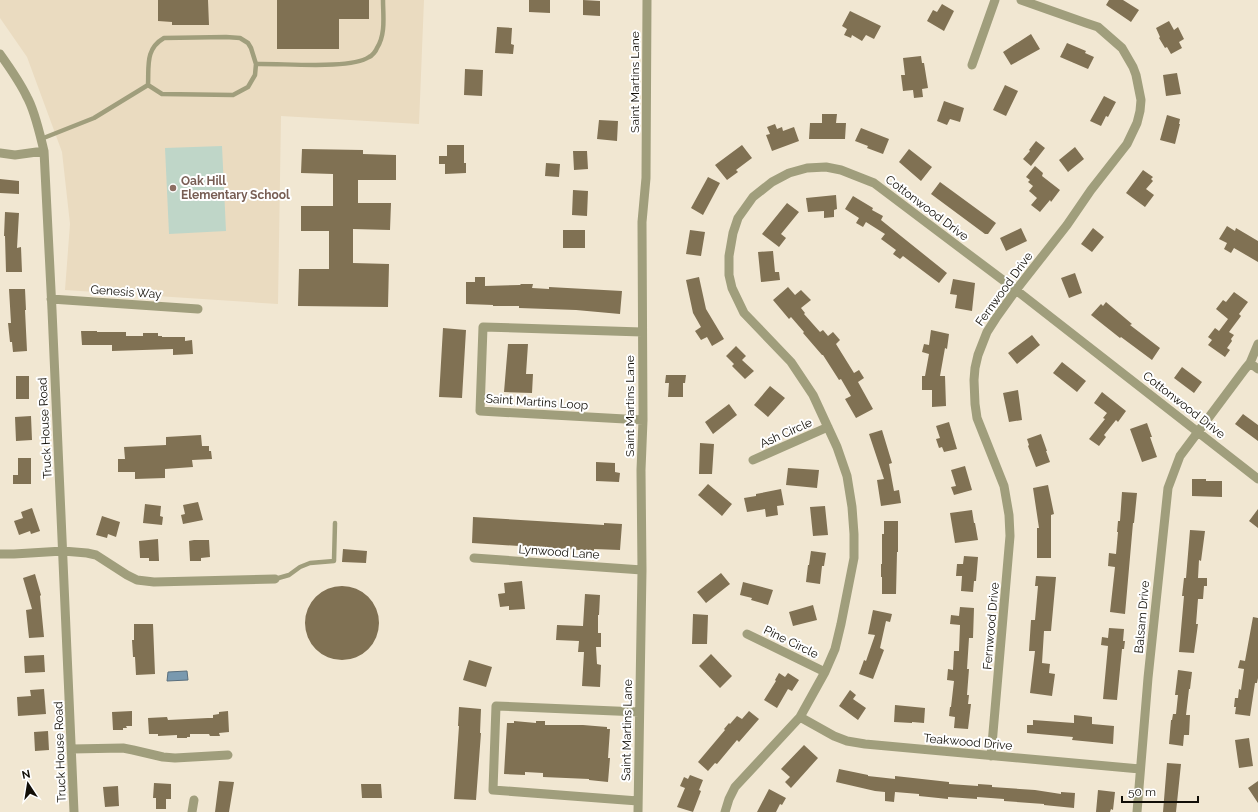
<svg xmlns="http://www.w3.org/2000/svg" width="1258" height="812" font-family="Raleway,sans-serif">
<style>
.built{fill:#eadbc0}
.green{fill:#bfd6c8}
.water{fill:#7999af;stroke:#5a6f7d}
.building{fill:#807153}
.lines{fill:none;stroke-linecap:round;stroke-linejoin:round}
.lane{stroke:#a09e7c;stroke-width:4.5}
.street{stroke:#a09e7c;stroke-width:9}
.education-dot{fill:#8d6e63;stroke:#fff;stroke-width:1.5}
.labels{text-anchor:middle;stroke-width:4;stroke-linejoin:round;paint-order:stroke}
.street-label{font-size:12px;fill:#110e07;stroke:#fff}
.education-label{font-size:12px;font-weight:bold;fill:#785e54;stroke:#fff;text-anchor:start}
</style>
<rect width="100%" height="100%" fill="#f1e7d2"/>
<!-- built -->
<path class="built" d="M0 0H424L419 124 281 116 278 304 65 290 70 224 62 152 27 57 0 18Z"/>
<!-- green -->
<path class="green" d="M222 146 226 231 169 234 165 148Z"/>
<!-- water -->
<path class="water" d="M187 671 188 680 167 681 168 672Z"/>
<!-- building -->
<path class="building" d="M158 0H208L209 25H172V22L158 21Z
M277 0H369V19H339V49H277Z
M529 0H550V13L529 12Z
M583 0 600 1V16L583 15Z
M1109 0H1123L1139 10 1131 22 1106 5Z
M942 4 954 11 944 31 927 21 933 10 937 12Z
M850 11 881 26 874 39 866 35 862 41 852 35 851 38 844 35 847 29 842 26Z
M1169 21 1174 30 1178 27 1184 39 1179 42 1182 48 1171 54 1167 47 1165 48 1159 38 1160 37 1156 28Z
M497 27 512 28 511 44 514 45 513 54 495 53Z
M1031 34 1040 49 1011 65 1003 52Z
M1067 43 1086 51 1085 53 1094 57 1088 69 1060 57Z
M921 56 922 63H924L928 88 922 89 923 97 914 98 913 90 903 91 901 75H905L903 58Z
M465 69 483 70 482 96 464 95Z
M1177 73 1181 94 1166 96 1163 75Z
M1005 85 1018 91 1006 116 993 110Z
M1104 96 1116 102 1108 117 1106 116 1101 126 1090 121Z
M944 101 964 108 960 122 950 119 947 125 937 121Z
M822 114H837L836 123H846L845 139H809L810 123H822Z
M1167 115 1180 119 1179 124H1180L1175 144 1160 140Z
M599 120 618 121 617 141 597 139Z
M775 124 777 129 782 127 783 131 794 127 799 141 772 151 766 135 770 134 767 127Z
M861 128 889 139 883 154 867 148 868 146 855 141Z
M1036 141 1045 148 1031 166 1023 159 1030 151 1029 150Z
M447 145H464V163H466V173L445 174V164H439V156H447Z
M742 145 752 158 736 170 738 172 727 180 715 165Z
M1075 147 1084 159 1068 172 1059 160Z
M302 149 363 150V154L396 155V180H358V203H391L390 230 353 229V263L389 264 388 307 298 306 299 269H329V231H301V206H333V174L301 173Z
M909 149 932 167 921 181 899 162Z
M573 151H587L588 169 574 170Z
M546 163 560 164 559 177 545 176Z
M1035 166 1043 173 1042 176 1060 190 1051 202 1050 200 1040 212 1031 205 1037 198 1029 191 1033 186 1028 182 1030 180 1026 177Z
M1143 170 1153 177 1151 179 1153 181 1146 189 1154 195 1145 207 1126 193Z
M708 177 720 183 703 215 691 208Z
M0 179 19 181V194L0 193Z
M940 182 996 223 988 234H985L931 194Z
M573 190 588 191 587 216 572 215Z
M836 195 837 209 834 210V217L824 218V211L808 212 806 198Z
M853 196 873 208 872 210 883 216 881 220 947 273 939 283 903 256 900 259 893 254 896 250 881 239 885 234 866 222 863 227 856 223 859 218 845 209Z
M787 203 799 212 781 234 786 238 779 247 762 234Z
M5 212 19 213 17 248 21 247 22 272H6L5 236H4Z
M1227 226 1235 231 1236 228 1258 241V262L1234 248 1231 253 1224 249 1227 243 1219 239Z
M1021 228 1027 241 1006 251 1000 238Z
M1093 228 1104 237 1092 252 1081 244Z
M563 230H585V248H563Z
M690 230 705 232 701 256 686 254Z
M773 251 775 272H779L780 280 761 282 758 252Z
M1075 273 1082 293 1069 298 1061 278Z
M475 277H485V286L520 285 521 284H533L532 288 549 289V287L622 291 620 314 576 310 519 308V306H493V305L466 304V282H475Z
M699 277 706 309 724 339 712 346 707 337 701 340 695 331 701 327 693 313 686 280Z
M953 279 975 283 972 311 955 308 957 295 950 294Z
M788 287 795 295 801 290 811 300 801 308 805 313 804 314 820 332 823 330 828 336 833 332 840 340 836 344 854 373 859 370 864 378 858 382 873 409 856 418 845 399 851 396 841 379 839 380 823 355H822L803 333 804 332 791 317 789 319 773 300Z
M9 289H25L26 310H25L27 351 13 352 12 342H10L8 323H11Z
M1234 292 1248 302 1239 314 1241 316 1229 332 1234 335 1231 339 1232 341 1227 348 1230 350 1225 357 1208 345 1212 340 1208 337 1215 328 1219 331 1228 319 1216 309 1223 300 1226 302Z
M1106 302 1132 324 1130 325 1160 348 1152 360 1121 337 1120 338 1091 315 1101 304 1103 306Z
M443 328 466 330 462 398 439 397Z
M931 330 949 334 947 349 945 348 940 376H945L946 406 932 407V390H922V376H925L929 354 922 352 924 344 929 345Z
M81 331H97V332H126V336H143V333H158V336H162V337H185V341L192 340 193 354 173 355V349L112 351V345H82Z
M1032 335 1040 345 1017 364 1008 353Z
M508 344H528L526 374H533L532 393 504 392Z
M736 346 746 356 742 360 754 371 745 379 732 366 734 364 726 356Z
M1062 362 1086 381 1077 392 1053 373Z
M1182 367 1202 382 1194 393 1174 378Z
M666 375H686L685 383H683V397H668L669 383H665Z
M16 376H29V399H16Z
M770 386 785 398 768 417 754 405Z
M1018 390 1022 420 1009 422 1003 393Z
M1102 392 1126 411 1118 422 1116 420 1104 435 1106 437 1099 446 1089 439 1105 419 1103 418 1107 413 1094 403Z
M729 404 737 415 713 434 705 422Z
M1243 414 1258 425V441L1235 424Z
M31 416 32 440 16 441 15 417Z
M949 422 957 449 944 452 942 447 939 448 936 439 940 438 936 426Z
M1147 423 1152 437H1150L1157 457 1142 462 1130 429Z
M882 430 892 463 889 464 894 491 899 490 901 503 881 506 877 480 884 479 869 434Z
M1041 434 1047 451H1046L1050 462 1036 467 1028 446 1029 445 1027 439Z
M201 435 202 446H209V451H211L212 459 192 460 193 467 165 469V478L135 479V472H118V459H125L124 447 166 445V437Z
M700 443 714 444 712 474H699Z
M18 458H31V484H13V475H18Z
M596 462 615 463V472L620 473 619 482 596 481Z
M965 466 972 490 954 495 951 487 956 486 951 470Z
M788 468 819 470 817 488 786 485Z
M1192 479H1206V481H1222V497L1192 496Z
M708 484 732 504 722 516 698 495Z
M1048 485 1054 514 1051 515V558H1037V528H1039L1033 488Z
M781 489 784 505 777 506 778 515 766 517 765 509 747 512 744 498 756 496V494Z
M1122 492 1137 493 1134 523H1133L1125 614 1110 612 1115 567 1108 566 1109 553 1116 554 1118 532H1117L1118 521H1120Z
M198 502 203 520 183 524 181 515 185 514 183 505Z
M145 504 161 506 160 516 163 517 162 525 143 523Z
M825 506 828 535 813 536 810 507Z
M32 508 40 531 31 534 30 531 19 535 14 521 23 518 21 512Z
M1258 509V528L1249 521Z
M972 510 974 523H975L978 540 955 543 950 513Z
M102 516 120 522 116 537 108 534 107 538 96 535Z
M473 517 604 525V523L622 524 620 550 594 549V551L472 543Z
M884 521H898V552H897L896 594H882V577H881V564H882V534H884Z
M1190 530 1205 531 1201 561 1199 560 1198 578H1207V586H1204L1203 599H1198L1196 624H1198L1194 653 1179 652 1184 596H1182L1184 578H1186Z
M158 539 159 561H149V558H140L139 541Z
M194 540H209L210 557 201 558V561H190L189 541Z
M343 549 367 551 366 563 342 562Z
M811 551 826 553 824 566H822L820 584 806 582 808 565H809Z
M964 556 978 557 976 581H974L973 592 961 591 962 576H956L957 564H963Z
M721 573 730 584 706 603 697 592Z
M35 574 41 595 40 596 44 637 29 638 26 610 32 609 23 578Z
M1036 576 1056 577 1051 631H1044L1042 663 1050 664 1049 673 1055 674 1052 696 1030 693 1035 651H1029L1031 620H1035L1038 586H1035Z
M522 581 525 609 509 610V606L500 607 498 594 505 593 504 583Z
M743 582 773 590 768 605 751 600 752 598 740 595Z
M305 623a37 37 0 1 1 74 0a37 37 0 1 1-74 0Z
M585 594 600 595 599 615H598V633H601V647H596L597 664 601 665 600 687 582 686 584 652H578L579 641 556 640 557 625 583 626Z
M813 605 817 620 793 626 789 612Z
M960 607 974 608 973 638H969L967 669H969L967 695H969L968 704H971L968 729 954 728 955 717 949 716 950 707H951L954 681 947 680 948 669 953 670 954 651H959L960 625 950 624 951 615 959 616Z
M873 610 892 614 890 622 886 621 880 648 884 650 873 679 859 674 864 660 866 661 875 635 868 634Z
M693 614 708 615 707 644H692Z
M1253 617 1258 618V678L1257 683H1255L1250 716 1235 714 1236 707H1234L1235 698H1238L1239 689 1241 690 1244 669 1238 668 1240 660 1245 661Z
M134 624H153L155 674 136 675 135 657H133L132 640H134Z
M1109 628 1124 629 1123 641H1125L1124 649H1122L1117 700 1103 699 1108 646 1101 645 1102 637 1108 638Z
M711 654 732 676 720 688 699 666Z
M44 655 45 672 25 673 24 656Z
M469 660 492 667 486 687 463 680Z
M1178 670 1192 672 1190 689H1189L1186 715H1190L1189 735H1184L1183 746 1169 744 1171 720H1172L1173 714H1176L1178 695H1175Z
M779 673 785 677 788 673 799 680 792 691 788 689 777 708 764 700 776 681 775 680Z
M44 689 46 714 18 716 17 697 31 696 30 690Z
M850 690 856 695 853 699 866 708 858 720 839 706Z
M895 705 925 708 924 723 912 722V723L894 722Z
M459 707 481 709 480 733H481L476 800 454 799 459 726H458Z
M132 711V726H126L127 728H123V730H113L112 712Z
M228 711 229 732 219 733 220 736H210L209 734H190V737H187V738H177V735L158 736V734H149L148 718 167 717 168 720 208 718H213V715L219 714V712Z
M749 711 759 719 739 742 737 740 717 764 715 763 708 771 698 762 725 730 724 729 729 723 730 724 737 716 742 719Z
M1074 715 1092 717V724L1114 726 1113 744 1072 740 1073 737 1027 733V725H1033V720L1074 723Z
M514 721 536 723V721H545V725H583L607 727V729H610L608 758H610L608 782 589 780V779L543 777V773L525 772V775L504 774 507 723H514Z
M48 731 49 750 35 751 34 732Z
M1249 738 1253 766 1239 768 1235 740Z
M804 745 818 758 791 788 785 782 790 777 781 769Z
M1167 763 1181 764 1176 812H1163Z
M839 769 868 775V776L895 779V776L949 782V784L978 786V784L992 785V787L1035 790 1061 794V792L1075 793 1074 808 1044 805V804L1004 801V799L977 797V799L948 797V799L919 796V794L895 792 894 802 885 801V792L875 791 836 782Z
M690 775 703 780 699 790 701 791 693 812 677 807 685 788 680 786 684 777 688 779Z
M219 781 234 782 229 812H215Z
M1258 781V803L1248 788Z
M154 783 171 784V799H166V809H156V798H153Z
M361 784H381L382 798H362Z
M118 786 119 806 105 807 103 787Z
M769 789 786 798 782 805 780 804 776 812H757Z
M1098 790 1115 792 1113 810 1111 809 1110 812H1096Z"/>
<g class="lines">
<!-- lane -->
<path class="lane" d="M226 37 240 38 248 43 251 48 256 64 255 75 248 87 233 95 162 94 148 85C149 66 145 49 164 38Z
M256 64C282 63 350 70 369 57 372 56 376 51 377 48 386 34 383 15 383 0
M41 139 94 118 148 85
M275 579 289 575 300 567 310 563 334 561 335 523"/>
<!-- street -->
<path class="street" d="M0 54C10 68 20 82 27 97 35 111 40 135 44 151L52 310 74 812
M972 65 995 0
M0 153 15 155 44 151
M51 299 198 309
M642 332 483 327 480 411 643 420
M1250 363 1258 369
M753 460 828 427
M0 554H14L63 551 87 553 96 555 127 575 137 580 154 582 275 579
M474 558 642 570
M747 634 825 672
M800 717 834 736 847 741 865 744 1140 769
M72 749 123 748 133 750 163 757 175 758 228 755
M991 756 1010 536 1009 515 1004 486 977 418 975 404 974 380 975 368 978 355 987 332 996 318 1016 290 1067 225 1091 190 1127 144 1137 123 1140 111 1141 100 1136 75 1133 67 1122 48 1098 27 1086 23 1021 0
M638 801 493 790 496 706 639 712
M192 812 194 800
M638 812 642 570 641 470 643 420 642 222 646 178 647 0
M725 812 729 799 735 787 800 717 825 672 835 649 841 624 854 558V534L852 507 847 476 837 447 813 395 791 362 744 313 732 288 729 275V256L733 233 738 218 753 197 772 182 789 173 807 168 826 167 841 170 874 183 1016 290 1258 479
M1137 812 1148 678 1168 488 1180 456 1245 369 1250 363 1258 344"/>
</g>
<!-- markers -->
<circle class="education-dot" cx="173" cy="188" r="4"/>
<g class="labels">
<!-- street labels -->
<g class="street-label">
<text transform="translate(635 82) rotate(-90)" y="4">Saint Martins Lane</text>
<text transform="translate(927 208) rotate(37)" y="4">Cottonwood Drive</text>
<text transform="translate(1004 289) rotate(-54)" y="4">Fernwood Drive</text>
<text transform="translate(126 292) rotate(4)" y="4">Genesis Way</text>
<text transform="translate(537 402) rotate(4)" y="4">Saint Martins Loop</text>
<text transform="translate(1184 405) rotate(38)" y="4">Cottonwood Drive</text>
<text transform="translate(630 406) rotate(-90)" y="4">Saint Martins Lane</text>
<text transform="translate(45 428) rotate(-93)" y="4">Truck House Road</text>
<text transform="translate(786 433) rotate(-24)" y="4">Ash Circle</text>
<text transform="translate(559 552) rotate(4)" y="4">Lynwood Lane</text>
<text transform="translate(1142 617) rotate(-85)" y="4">Balsam Drive</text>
<text transform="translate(991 626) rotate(-85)" y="4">Fernwood Drive</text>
<text transform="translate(791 642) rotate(26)" y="4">Pine Circle</text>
<text transform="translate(627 730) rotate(-89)" y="4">Saint Martins Lane</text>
<text transform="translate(968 742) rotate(5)" y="4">Teakwood Drive</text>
<text transform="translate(60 752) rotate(-92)" y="4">Truck House Road</text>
</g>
<!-- education labels -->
<g class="education-label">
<text x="181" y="185">Oak Hill<tspan x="181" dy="14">Elementary School</tspan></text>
</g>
</g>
<!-- north arrow -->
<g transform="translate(28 784) rotate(348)" stroke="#ffffff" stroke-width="3" paint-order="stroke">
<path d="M0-3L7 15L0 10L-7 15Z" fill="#110e07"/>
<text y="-6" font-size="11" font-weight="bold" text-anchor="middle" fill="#110e07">N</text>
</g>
<!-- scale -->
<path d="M1122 796v6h76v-6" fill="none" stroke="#110e07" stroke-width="2"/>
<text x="1128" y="796" font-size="12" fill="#110e07" stroke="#ffffff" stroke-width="3" paint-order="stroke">50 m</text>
</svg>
